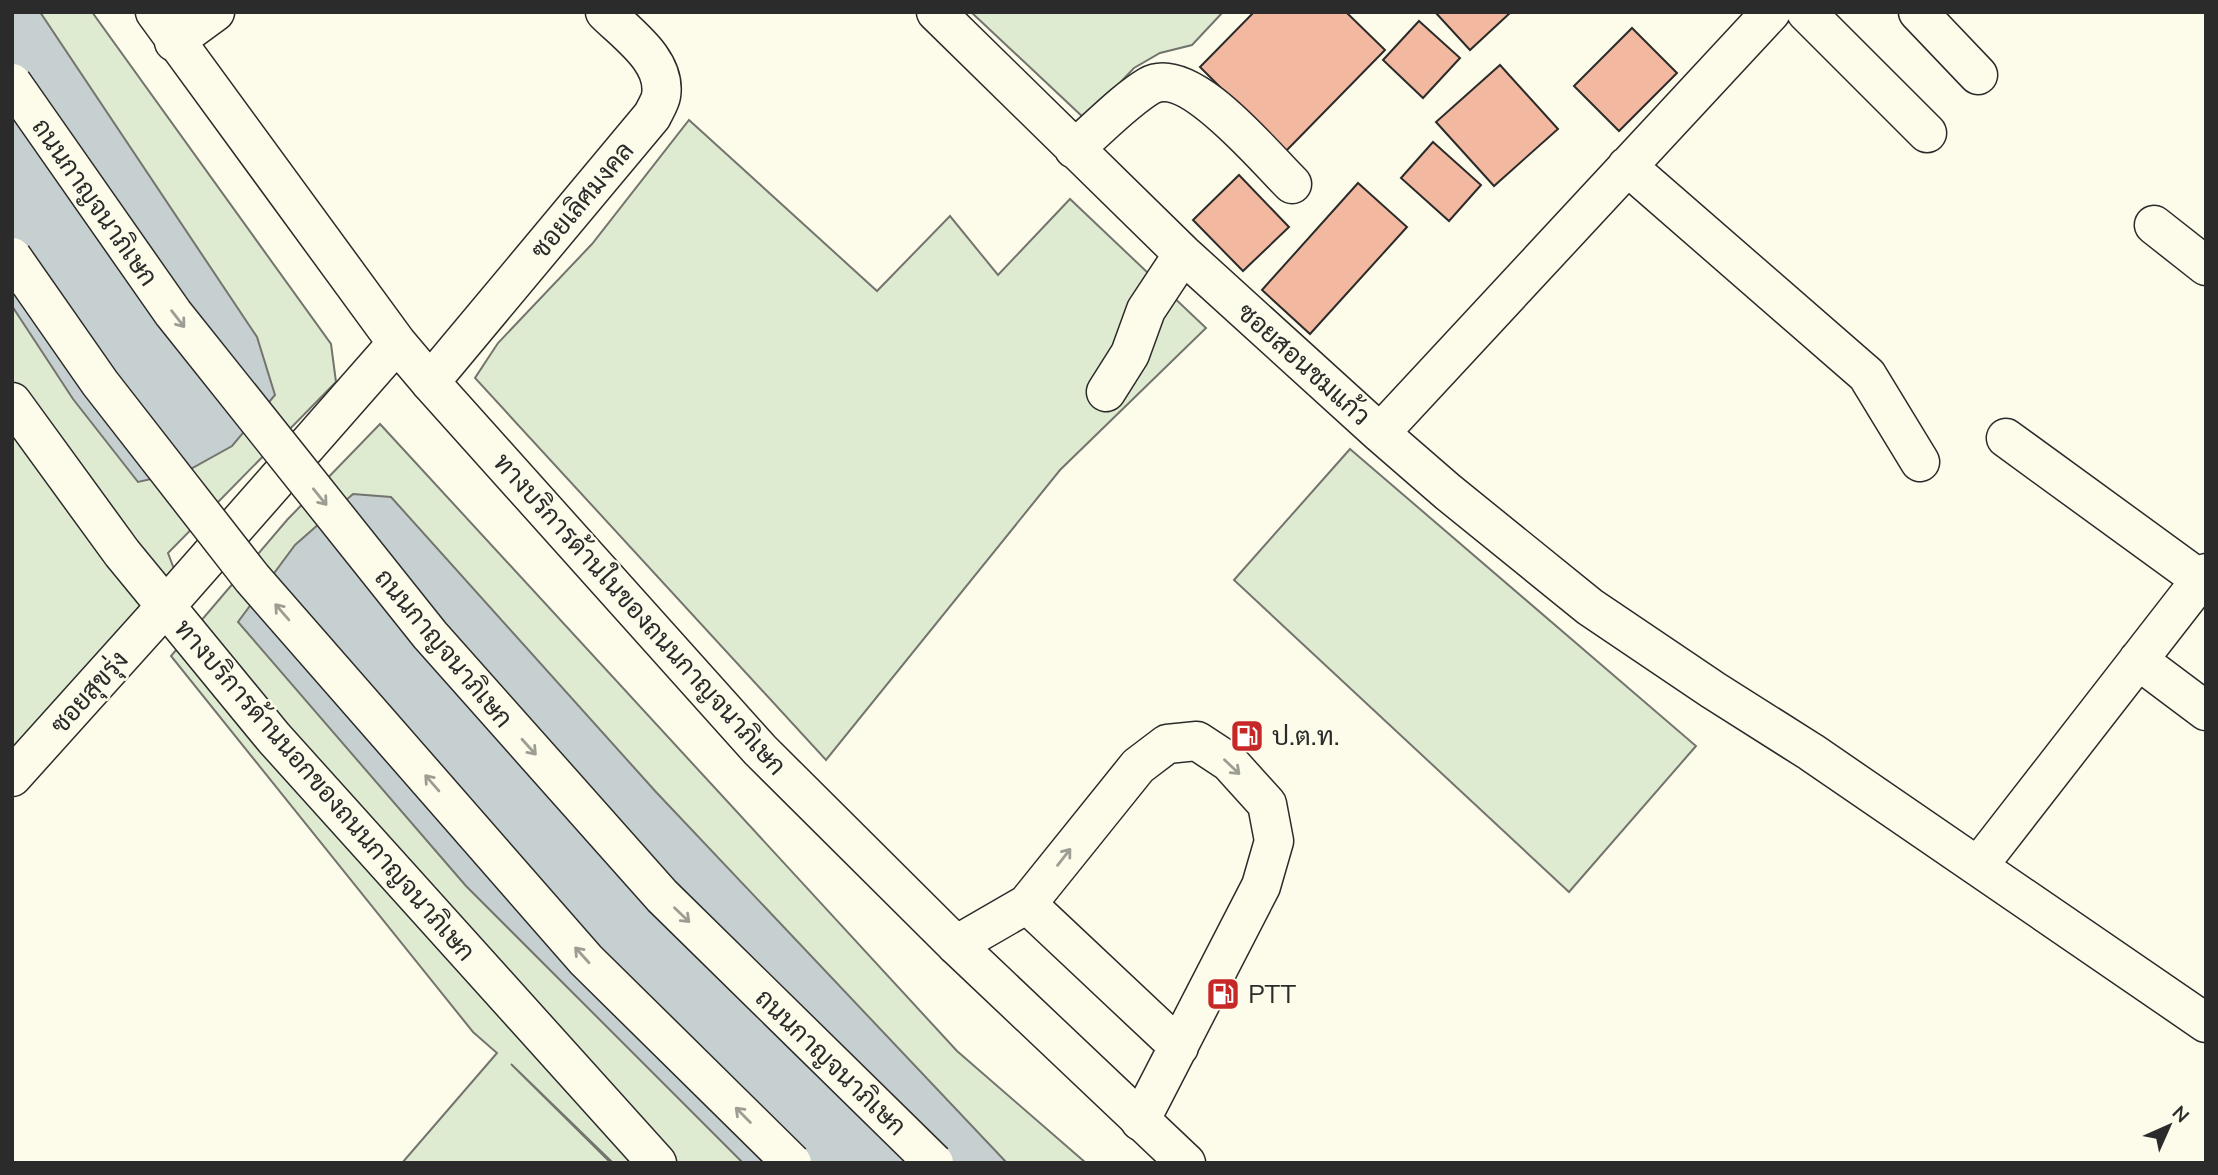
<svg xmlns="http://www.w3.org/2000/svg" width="2218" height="1175" font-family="Mulish,Sarabun,sans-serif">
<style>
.green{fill:#deebd1;stroke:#74746e;stroke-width:2}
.water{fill:#c7d0d0;stroke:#74746e;stroke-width:2}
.building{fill:#f2b8a0;stroke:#2b2b2b;stroke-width:2}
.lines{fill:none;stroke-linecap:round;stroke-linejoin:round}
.minor-casing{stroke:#2b2b2b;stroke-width:41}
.major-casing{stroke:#2b2b2b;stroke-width:41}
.minor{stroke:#fdfbea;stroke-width:38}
.major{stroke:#fdfbea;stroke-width:38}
.highway-bridge-casing{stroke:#2b2b2b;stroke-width:41;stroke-linecap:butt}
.highway-bridge{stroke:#fdfbea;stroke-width:38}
.oneway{stroke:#9e9d94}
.labels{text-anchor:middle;stroke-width:5;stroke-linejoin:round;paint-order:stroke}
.street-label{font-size:26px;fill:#2b2b2b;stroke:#fdfbea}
.poi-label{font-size:26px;fill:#2b2b2b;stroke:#fdfbea;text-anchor:start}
</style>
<rect width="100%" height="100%" fill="#fdfbea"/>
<!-- green -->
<path class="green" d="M12 12H92L331 344 336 382 168 553 174 569 12 751Z
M971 12H1223L1192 45 1160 53 1134 68 1085 119Z
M689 120 877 291 950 216 998 275 1070 199 1206 328 1060 470 826 760 475 378 498 343 592 244Z
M380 424 957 1051 1086 1163H613L511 1064 611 1163H402L497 1053 473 1032 171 656 287 520Z
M1350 449 1696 746 1569 892 1234 580Z"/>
<!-- water -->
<path class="water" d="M12 12H40L257 337 275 395 232 446 187 471 138 482 73 399 12 306Z
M353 494 391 497 656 792 1007 1163H743L466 886 238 622 295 545Z"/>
<!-- building -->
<path class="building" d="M1254 12H1346L1385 50 1285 152 1200 67Z
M1435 12H1511L1470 50Z
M1419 21 1460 58 1423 98 1383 60Z
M1632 28 1677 73 1619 131 1574 86Z
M1500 65 1558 129 1494 186 1436 122Z
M1433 142 1481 185 1449 221 1401 178Z
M1239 175 1289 227 1243 271 1193 220Z
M1358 183 1407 227 1310 334 1262 290Z"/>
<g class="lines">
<defs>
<path id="minor" d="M936 12 1183 254 1380 433 1771 12
M1806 12 1927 133
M1918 12 1978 75
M174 42 215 12
M1074 149C1097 130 1124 101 1149 86 1189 63 1265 158 1292 184
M1627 166 1867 375 1920 462
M2154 225 2206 266
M430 382 652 116C655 110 660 102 661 96 667 61 627 34 605 12
M1106 392 1130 354 1146 310 1183 254
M1380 433 1448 492 1590 607 1713 690 1811 752 2206 1023
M2006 438 2201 580
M2138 660 2206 711
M12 777 165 607
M1979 865 2206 573
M1027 904 1179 1047
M956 945 1027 904 1138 766 1167 744 1197 741 1229 762 1267 804 1274 841 1261 886 1140 1121"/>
<path id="major" d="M155 12 397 343 430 382 760 750 956 945 1186 1163
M12 402 122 553 274 738 657 1163
M165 607 397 343"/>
</defs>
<!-- minor casing -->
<use href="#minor" class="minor-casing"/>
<!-- major casing -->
<use href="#major" class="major-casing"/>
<!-- minor -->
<use href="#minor" class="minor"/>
<!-- major -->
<use href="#major" class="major"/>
<defs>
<path id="highway-bridge" d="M12 83 173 313 430 635 662 896 934 1163
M12 257 100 383 252 578 586 960 792 1163"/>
</defs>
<!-- highway-bridge casing -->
<use href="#highway-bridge" class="highway-bridge-casing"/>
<!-- highway-bridge -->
<use href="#highway-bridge" class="highway-bridge"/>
</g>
<!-- one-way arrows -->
<defs><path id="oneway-shaft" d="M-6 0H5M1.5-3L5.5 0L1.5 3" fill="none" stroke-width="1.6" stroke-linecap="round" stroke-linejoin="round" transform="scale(1.75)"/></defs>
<g class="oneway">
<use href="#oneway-shaft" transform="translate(178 319) rotate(52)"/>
<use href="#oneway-shaft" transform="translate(320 497) rotate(51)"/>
<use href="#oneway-shaft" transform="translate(282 612) rotate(-131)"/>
<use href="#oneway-shaft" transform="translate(529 747) rotate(48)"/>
<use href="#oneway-shaft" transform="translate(1232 767) rotate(44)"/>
<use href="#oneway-shaft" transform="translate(432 783) rotate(-131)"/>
<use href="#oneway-shaft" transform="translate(1064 857) rotate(-52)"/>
<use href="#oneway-shaft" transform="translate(682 915) rotate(44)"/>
<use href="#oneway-shaft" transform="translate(582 955) rotate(-132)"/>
<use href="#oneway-shaft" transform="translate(743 1115) rotate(-135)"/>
</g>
<!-- icons -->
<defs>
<symbol id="fuel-square" viewBox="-11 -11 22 22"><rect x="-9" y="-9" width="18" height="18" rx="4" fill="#c62828" stroke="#fdfbea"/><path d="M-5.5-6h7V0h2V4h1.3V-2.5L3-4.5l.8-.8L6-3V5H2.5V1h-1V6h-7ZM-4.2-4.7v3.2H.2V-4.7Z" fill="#fff"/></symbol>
</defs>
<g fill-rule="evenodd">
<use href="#fuel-square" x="1228" y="717" width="38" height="38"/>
<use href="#fuel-square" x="1204" y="975" width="38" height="38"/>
</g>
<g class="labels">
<!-- street labels -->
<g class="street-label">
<text transform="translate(582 200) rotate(-50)" y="9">ซอยเลิศมงคล</text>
<text transform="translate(95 202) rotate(55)" y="9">ถนนกาญจนาภิเษก</text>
<text transform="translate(1304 364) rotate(42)" y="9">ซอยสอนชมแก้ว</text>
<text transform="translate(640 614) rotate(48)" y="9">ทางบริการด้านในของถนนกาญจนาภิเษก</text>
<text transform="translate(444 648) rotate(50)" y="9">ถนนกาญจนาภิเษก</text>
<text transform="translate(89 692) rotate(-48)" y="9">ซอยสุขรุ่ง</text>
<text transform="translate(325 790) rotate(49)" y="9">ทางบริการด้านนอกของถนนกาญจนาภิเษก</text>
<text transform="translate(831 1062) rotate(44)" y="9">ถนนกาญจนาภิเษก</text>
</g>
<!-- poi labels -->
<g class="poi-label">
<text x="1272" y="745">ป.ต.ท.</text>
<text x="1248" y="1003">PTT</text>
</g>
</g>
<!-- border -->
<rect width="2218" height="1175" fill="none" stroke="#2b2b2b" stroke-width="28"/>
<!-- north arrow -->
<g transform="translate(2169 1126) rotate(45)" stroke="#fdfbea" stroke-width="5" paint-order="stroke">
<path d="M0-5L12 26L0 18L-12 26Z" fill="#2b2b2b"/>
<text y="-10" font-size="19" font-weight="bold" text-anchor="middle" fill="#2b2b2b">N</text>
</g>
</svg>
